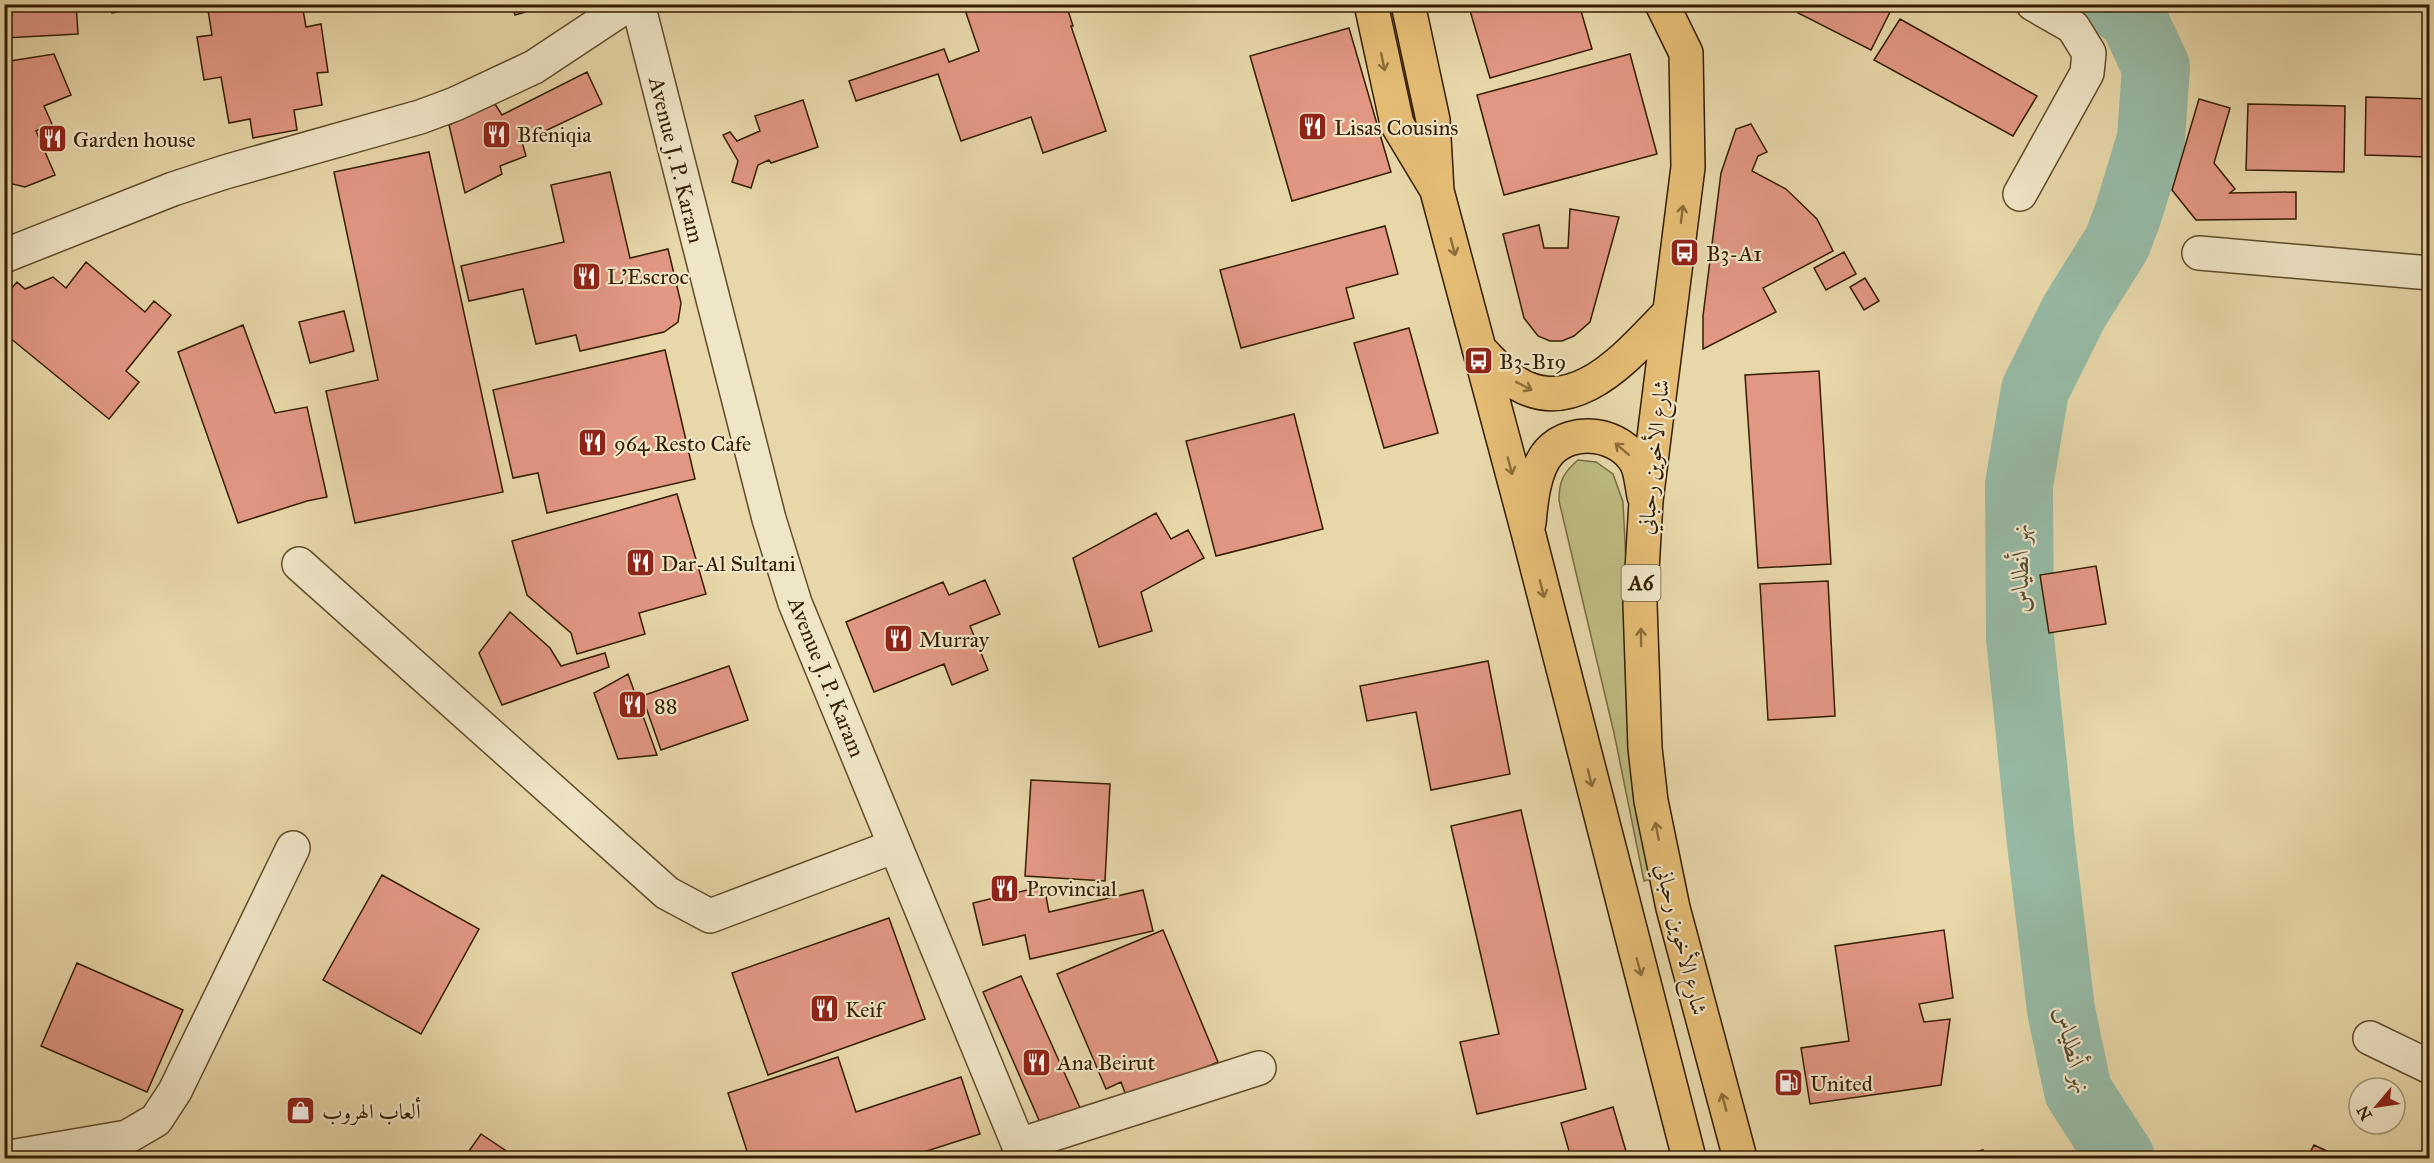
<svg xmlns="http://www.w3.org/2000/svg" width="2434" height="1163" font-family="'IM FELL Great Primer',Amiri,serif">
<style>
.green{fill:#bebc82;stroke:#796c41;stroke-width:1.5}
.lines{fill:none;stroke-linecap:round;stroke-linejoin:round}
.river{stroke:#97baa5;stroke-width:68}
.building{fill:#e29783;stroke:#341d00;stroke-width:1.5}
.minor-casing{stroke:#614c2a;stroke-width:36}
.highway-casing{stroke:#341d00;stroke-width:36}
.minor{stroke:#efe5c7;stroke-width:33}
.highway{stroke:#e4bc74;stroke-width:33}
.oneway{stroke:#8c6c3a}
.labels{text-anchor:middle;stroke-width:4.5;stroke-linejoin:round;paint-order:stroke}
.shield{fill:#efe5c7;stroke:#6c593c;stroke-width:1.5}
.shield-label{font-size:21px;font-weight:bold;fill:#341d00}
.poi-label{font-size:22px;fill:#341d00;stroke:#efe5c7;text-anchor:start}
.street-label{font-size:22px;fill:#341d00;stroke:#efe5c7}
.water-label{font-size:24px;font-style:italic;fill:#524c32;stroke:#efe5c7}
</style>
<rect width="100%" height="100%" fill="#e7d7a9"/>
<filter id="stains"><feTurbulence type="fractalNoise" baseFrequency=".00333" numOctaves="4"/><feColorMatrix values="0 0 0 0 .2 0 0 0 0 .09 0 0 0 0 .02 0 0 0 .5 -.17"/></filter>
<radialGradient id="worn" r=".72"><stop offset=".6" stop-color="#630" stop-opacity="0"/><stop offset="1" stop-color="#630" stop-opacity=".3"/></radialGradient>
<!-- green -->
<path class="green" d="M1578 460 1596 462 1613 474 1623 502 1627 582 1655 878 1644 881 1614 733 1559 501C1559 481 1563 473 1578 460Z"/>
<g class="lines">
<!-- river -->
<path class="river" d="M2115 4 2133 18 2156 67 2151 139 2128 214 2117 243 2074 312 2035 390 2019 485 2020 637 2041 843 2061 1010 2078 1091 2121 1158"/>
</g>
<!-- building -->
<path class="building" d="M4 4H76L78 34 4 38Z
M110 4H168L112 13Z
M207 4H302L306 27 321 24 328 72 317 73 322 105 294 110 297 130 253 138 250 119 229 123 221 77 204 80 197 37 212 35Z
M512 4H553L515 15Z
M963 4H1066L1073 26H1071L1106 131 1043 153 1031 117 961 141 938 74 856 101 849 81 944 49 949 62 979 51Z
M1468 4H1579L1592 49 1490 78Z
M1802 4H1881L1891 10 1871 50 1798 13Z
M1900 19 2037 96 2013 136 1874 60Z
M1349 28 1391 172 1292 201 1250 56Z
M54 54 71 95 44 106 52 124 36 131 55 175 25 187 4 182V62Z
M1630 54 1657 154 1504 195 1477 95Z
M587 72 602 104 522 142 526 156 500 166 502 174 465 193 449 125 495 104 502 115Z
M2366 97 2430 99V157L2365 155Z
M2199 99 2230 108 2214 163 2235 189 2230 193 2296 192V219L2196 220 2172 190Z
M803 100 818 147 771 163 769 160 758 165 751 188 732 182 738 161 723 135 730 132 737 141 760 131 755 116Z
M2248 104 2345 106 2344 172 2246 170Z
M1751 124 1767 152 1758 156 1752 171 1786 189 1817 219 1833 251 1763 288 1776 312 1703 349V316L1721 173 1736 129Z
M429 152 503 492 355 523 326 391 378 380 334 172Z
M610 172 630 258 668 249 681 303 678 322 664 332 580 351 576 335 536 344 523 289 469 301 461 266 564 242 551 185Z
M1570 209 1619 217 1590 322 1574 336 1562 341H1550L1538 336 1524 318 1503 234 1539 225 1544 248H1568Z
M1385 226 1398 274 1346 288 1354 318 1241 348 1220 270Z
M1844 252 1856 274 1826 290 1814 268Z
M86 262 145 312 154 301 171 315 126 371 139 382 109 419 4 333V297L17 282 25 289 53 277 66 288Z
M1865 278 1879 301 1864 310 1850 287Z
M344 311 354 351 310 363 299 322Z
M243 325 275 413 307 407 327 497 307 501 238 523 178 352Z
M1409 328 1438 433 1384 448 1354 343Z
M665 350 695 479 547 513 538 473 513 478 493 390Z
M1819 371 1831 564 1758 568 1745 375Z
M1294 414 1323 529 1216 556 1186 441Z
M677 494 706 594 639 613 645 634 577 654 571 633 527 595 512 541Z
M1156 513 1171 539 1188 530 1204 558 1141 592 1152 631 1099 647 1073 558Z
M2096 566 2106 624 2049 633 2040 575Z
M985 580 1000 614 970 626 988 670 952 685 944 664 874 692 846 622 943 582 949 595Z
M1828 581 1835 716 1768 720 1760 584Z
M510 612 550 648 561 666 605 653 609 667 502 705 479 653Z
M1488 661 1510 774 1431 790 1416 712 1367 721 1360 686Z
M729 666 748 720 661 750 642 696Z
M628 674 657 755 618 759 594 693Z
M1031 780 1110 784 1105 881 1025 876Z
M1521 810 1586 1089 1477 1114 1460 1042 1499 1034 1451 826Z
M382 875 479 929 421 1034 323 980Z
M1044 886 1049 912 1143 890 1153 931 1030 959 1025 935 983 945 973 903Z
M889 918 925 1019 768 1075 732 973Z
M1163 930 1218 1062 1128 1101 1121 1082 1106 1089 1057 974Z
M1944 930 1953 998 1919 1004 1924 1022 1950 1019 1941 1085 1810 1104 1801 1048 1849 1041 1835 946Z
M77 963 183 1010 147 1092 41 1046Z
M1021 976 1081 1110 1042 1127 983 992Z
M838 1057 856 1112 961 1077 980 1134 905 1158H731L730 1157 747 1151 728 1093Z
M1613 1107 1628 1158H1571L1561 1123Z
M481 1134 517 1158H464Z
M2314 1145 2342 1158H2307Z
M1983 1150 1985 1158H1950Z"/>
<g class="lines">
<defs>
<path id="minor" d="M638 4 769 519 795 603 1024 1158
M2020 194 2087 73 2089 53 2073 27 2033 4
M2199 253 2430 273
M4 256 173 189 225 172 420 117 455 104 534 67 629 4
M299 564 667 893 710 916 895 846
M2370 1038 2430 1067
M1019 1145 1259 1068
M4 1158 127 1137 156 1120 175 1091 293 848"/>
<path id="highway" d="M1371 4 1397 124 1435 187
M1408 4 1433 120 1437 191 1528 532 1689 1158
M1662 4 1686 53 1688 167 1646 501 1640 604 1645 748 1651 801 1673 908 1740 1158
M1479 349C1488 358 1496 367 1505 375 1570 428 1628 355 1670 312
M1529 523C1531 501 1534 469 1549 452 1573 426 1621 433 1637 464 1641 473 1642 486 1644 496"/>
</defs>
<!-- minor casing -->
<use href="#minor" class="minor-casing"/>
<!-- highway casing -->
<use href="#highway" class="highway-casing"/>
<!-- minor -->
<use href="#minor" class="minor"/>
<!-- highway -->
<use href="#highway" class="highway"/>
</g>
<!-- one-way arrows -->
<defs><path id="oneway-shaft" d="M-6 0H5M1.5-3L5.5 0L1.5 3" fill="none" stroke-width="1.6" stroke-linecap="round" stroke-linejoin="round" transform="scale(1.5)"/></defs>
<g class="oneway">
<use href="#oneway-shaft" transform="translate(1383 62) rotate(78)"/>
<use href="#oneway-shaft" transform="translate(1682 214) rotate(-83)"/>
<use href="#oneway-shaft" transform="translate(1453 247) rotate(75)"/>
<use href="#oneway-shaft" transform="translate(1524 386) rotate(27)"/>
<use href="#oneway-shaft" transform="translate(1622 449) rotate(-139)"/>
<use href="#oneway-shaft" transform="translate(1510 466) rotate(75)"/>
<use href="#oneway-shaft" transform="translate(1542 589) rotate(76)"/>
<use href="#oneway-shaft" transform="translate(1641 637) rotate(-91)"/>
<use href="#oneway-shaft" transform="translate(1590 778) rotate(76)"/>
<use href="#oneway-shaft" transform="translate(1657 831) rotate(-101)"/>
<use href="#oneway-shaft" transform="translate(1639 967) rotate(75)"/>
<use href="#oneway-shaft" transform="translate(1724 1102) rotate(-105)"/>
</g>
<!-- icons -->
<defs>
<symbol id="restaurant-square" viewBox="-11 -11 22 22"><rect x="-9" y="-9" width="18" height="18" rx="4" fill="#8f2418" stroke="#efe5c7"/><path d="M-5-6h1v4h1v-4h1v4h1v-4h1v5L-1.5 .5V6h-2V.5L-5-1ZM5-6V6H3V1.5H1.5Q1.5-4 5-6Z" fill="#fff"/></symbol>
<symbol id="bus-square" viewBox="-11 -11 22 22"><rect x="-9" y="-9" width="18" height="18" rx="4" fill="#8f2418" stroke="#efe5c7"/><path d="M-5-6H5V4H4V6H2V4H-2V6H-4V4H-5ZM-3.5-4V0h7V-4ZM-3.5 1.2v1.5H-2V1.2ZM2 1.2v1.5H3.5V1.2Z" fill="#fff"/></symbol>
<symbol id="fuel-square" viewBox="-11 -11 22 22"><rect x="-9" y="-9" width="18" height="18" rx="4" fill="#8f2418" stroke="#efe5c7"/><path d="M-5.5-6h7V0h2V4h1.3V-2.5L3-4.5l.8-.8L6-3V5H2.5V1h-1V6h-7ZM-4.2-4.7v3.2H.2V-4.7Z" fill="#fff"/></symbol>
<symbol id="shop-square" viewBox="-11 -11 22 22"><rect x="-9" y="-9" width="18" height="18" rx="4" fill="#8f2418" stroke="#efe5c7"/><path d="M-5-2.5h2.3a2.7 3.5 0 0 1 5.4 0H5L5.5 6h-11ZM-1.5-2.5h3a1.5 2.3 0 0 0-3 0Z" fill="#fff"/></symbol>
</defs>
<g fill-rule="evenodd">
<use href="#restaurant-square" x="1296" y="110" width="33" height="33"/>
<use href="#restaurant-square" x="480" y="118" width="33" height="33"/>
<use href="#restaurant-square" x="36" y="122" width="33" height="33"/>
<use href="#bus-square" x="1668" y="236" width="33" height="33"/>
<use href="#restaurant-square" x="570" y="260" width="33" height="33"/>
<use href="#bus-square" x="1462" y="344" width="33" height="33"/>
<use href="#restaurant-square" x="576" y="426" width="33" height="33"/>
<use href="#restaurant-square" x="624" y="546" width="33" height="33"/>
<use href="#restaurant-square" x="882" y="622" width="33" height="33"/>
<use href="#restaurant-square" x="616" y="688" width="33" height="33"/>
<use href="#restaurant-square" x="988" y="872" width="33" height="33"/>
<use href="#restaurant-square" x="808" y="992" width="33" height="33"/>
<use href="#restaurant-square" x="1020" y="1046" width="33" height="33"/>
<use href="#fuel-square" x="1772" y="1066" width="33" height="33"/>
<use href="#shop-square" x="284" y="1094" width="33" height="33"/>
</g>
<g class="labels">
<!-- shield labels -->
<rect class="shield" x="1621.5" y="565" width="39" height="36" rx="4.5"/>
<g class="shield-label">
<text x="1641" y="590">A6</text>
</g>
<!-- poi labels -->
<g class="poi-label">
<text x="1334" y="135">Lisas Cousins</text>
<text x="517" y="142">Bfeniqia</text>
<text x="73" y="147">Garden house</text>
<text x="1706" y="261">B3-A1</text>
<text x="607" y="284">L'Escroc</text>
<text x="1499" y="369">B3-B19</text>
<text x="614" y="451">964 Resto Cafe</text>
<text x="661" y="571">Dar-Al Sultani</text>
<text x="919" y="647">Murray</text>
<text x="654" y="713">88</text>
<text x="1026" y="896">Provincial</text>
<text x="845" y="1017">Keif</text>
<text x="1057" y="1070">Ana Beirut</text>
<text x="1810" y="1091">United</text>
<text x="322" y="1119">ألعاب الهروب</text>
</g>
<!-- street labels -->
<g class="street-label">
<text transform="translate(677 160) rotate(76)" y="8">Avenue J. P. Karam</text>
<text transform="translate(1653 457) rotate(-84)" y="8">شارع الأخوين رحباني</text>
<text transform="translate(827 677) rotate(68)" y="8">Avenue J. P. Karam</text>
<text transform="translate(1682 939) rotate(76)" y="8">شارع الأخوين رحباني</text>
</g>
<!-- water labels -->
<g class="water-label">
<text transform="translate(2020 568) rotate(-90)" y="8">نهر أنطلياس</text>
<text transform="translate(2073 1050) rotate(76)" y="8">نهر أنطلياس</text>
</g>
</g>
<!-- margin -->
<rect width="2434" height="1163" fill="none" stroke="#e7d7a9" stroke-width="24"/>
<rect x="6" y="6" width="2422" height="1151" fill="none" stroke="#341d00" stroke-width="3"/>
<rect x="12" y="12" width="2410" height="1139" fill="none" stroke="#341d00" stroke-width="1.5"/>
<!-- north arrow -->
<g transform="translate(2377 1106) rotate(241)"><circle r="28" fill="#efe5c7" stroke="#a49577" stroke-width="1.5"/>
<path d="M0-4.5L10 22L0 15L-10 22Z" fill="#8f2418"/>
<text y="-9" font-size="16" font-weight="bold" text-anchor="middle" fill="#341d00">N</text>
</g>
<rect width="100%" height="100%" filter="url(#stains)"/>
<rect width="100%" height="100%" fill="url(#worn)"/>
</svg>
